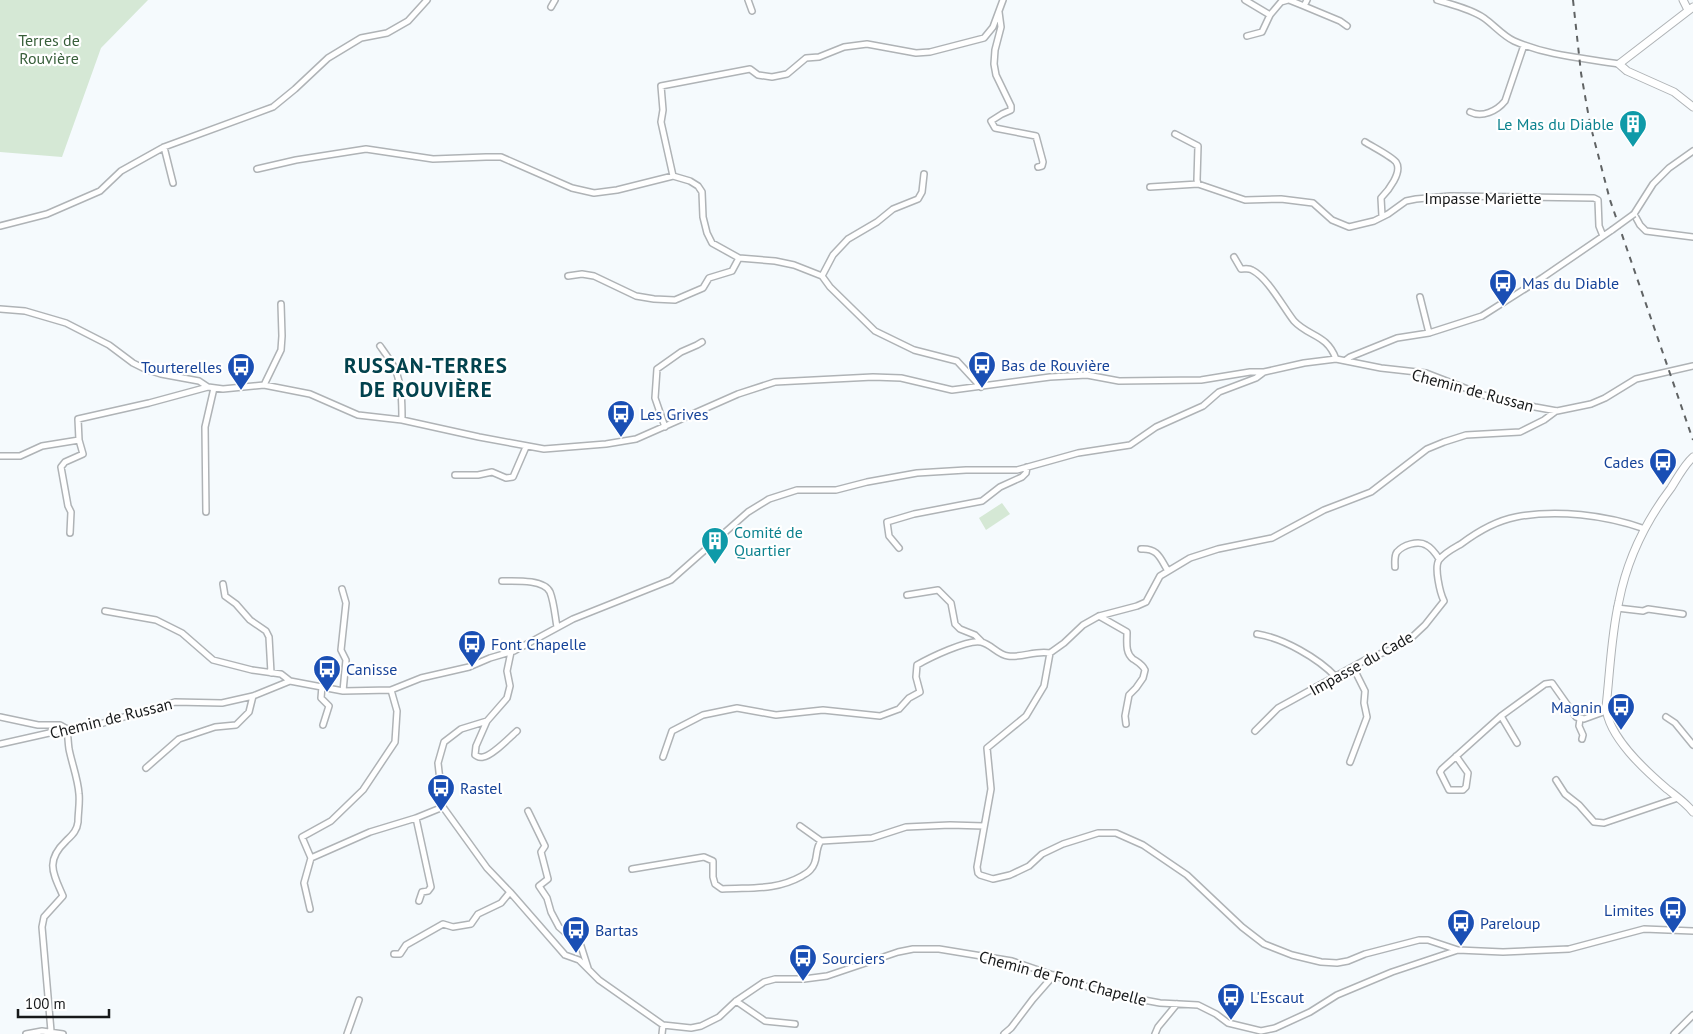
<svg xmlns="http://www.w3.org/2000/svg" width="1693" height="1034" font-family="'PT Sans',sans-serif">
<style>
.green{fill:#d5e8d5}
.lines{fill:none;stroke-linecap:round;stroke-linejoin:round}
.street-casing{stroke:#afb3b6;stroke-width:8}
.secondary-casing{stroke:#afb3b6;stroke-width:9}
.street{stroke:#fff;stroke-width:5}
.secondary{stroke:#fff;stroke-width:7}
.rail{stroke:#606364;stroke-width:2;stroke-dasharray:6 6;stroke-linecap:butt}
.street-bridge-casing{stroke:#afb3b6;stroke-width:8;stroke-linecap:butt}
.street-bridge{stroke:#fff;stroke-width:5}
.labels{text-anchor:middle;stroke-width:4.5;stroke-linejoin:round;paint-order:stroke}
.park-label{font-size:16px;fill:#385f3a;stroke:#fff}
.culture-label{font-size:16px;fill:#0d838f;stroke:#fff;text-anchor:end}
.street-label{font-size:16px;fill:#17191a;stroke:#fff}
.transit-label{font-size:16px;fill:#164399;stroke:#fff;text-anchor:start}
.district-label{font-size:21px;font-weight:bold;letter-spacing:1px;fill:#02424d;stroke:#fff}
</style>
<rect width="100%" height="100%" fill="#f5fafd"/>
<!-- green -->
<path class="green" d="M0 0H148L101 48 62 157 0 152Z
M1002 503 1010 514 986 530 979 518Z"/>
<g class="lines">
<defs>
<path id="street" d="M748 0 752 11
M1245 0 1270 15 1281 2 1288 0
M1289 0 1304 6
M1307 0 1304 6 1340 21 1347 26
M1437 0C1453 5 1471 9 1484 18 1494 25 1503 36 1514 41 1548 56 1584 58 1619 64
M551 7 555 0
M999 12 1001 27 995 50 994 64 996 75 1011 106V110L1002 114 991 121 995 128 1036 136 1043 162 1042 166 1038 167
M1247 36 1262 32 1270 15
M1470 112C1482 118 1497 111 1505 101L1524 45
M1175 134 1198 146 1197 180 1198 184 1245 200 1281 199 1313 203 1332 220 1349 227 1374 221 1388 214 1406 201 1416 199 1450 196 1594 198 1598 200 1599 226 1603 236
M1365 142C1373 147 1391 156 1396 162 1403 172 1388 191 1381 198L1382 216
M164 147 173 183
M1693 151 1669 168 1653 184 1634 214 1640 225 1646 231 1693 237
M257 169 296 160 366 149 433 159 486 157H501L572 188 594 193 617 190 673 176 690 181 698 186 702 192 703 217 707 233 712 243 739 258 775 261 794 265 822 276 830 287 875 331 914 350 957 361 981 387
M673 176 661 122 663 110 661 86 750 69 758 75 772 77 787 74 806 58 819 57 844 47 867 44 916 53 930 52 984 38 993 27 1003 0
M1150 187 1198 184
M0 226 47 214 100 191 121 171 164 147 273 107 295 89 328 58 361 38 387 33 408 21 427 0
M1234 257 1241 269C1245 269 1249 268 1252 270 1268 278 1283 307 1294 321 1309 337 1327 334 1336 359
M568 276 582 274 594 276 636 296 654 299 675 300 703 288 709 278 732 271 739 258
M822 276 833 255 848 239 877 222 893 209 918 199 922 192 924 174
M1420 297 1429 333
M0 309 25 311 66 323 109 345 133 363 145 369 161 374 199 381 208 387 223 389 264 385 310 394 358 415 402 420 479 437 544 449 606 444 636 439 738 394 775 382 873 377 901 378 952 390 1050 377 1087 375 1119 381 1201 380 1250 372H1264
M380 346C385 353 391 361 395 369 402 385 402 404 402 420
M1346 360 1350 357 1397 338 1429 333 1482 316 1542 278 1612 230
M264 385 281 350 282 336 281 304
M665 427 655 398 657 369 681 352 697 345 702 342
M0 456H20L42 446 79 440 78 419 149 403 208 387
M455 475H478L492 472 506 478 513 477 526 447
M206 512 205 427 214 388
M70 533 71 512 68 506 61 467 65 462 83 454 79 440
M899 548 889 536 887 522 914 514 982 501 1000 487 1022 477 1026 473 1027 467
M1141 549C1158 548 1160 558 1168 571
M1395 567C1395 562 1394 556 1397 552 1403 545 1418 540 1426 545 1432 548 1436 554 1439 559
M502 581C514 581 544 579 550 592 554 602 555 616 557 627
M223 584 225 596 236 604 250 620 266 631 269 637 271 673
M342 589 346 603 341 650 346 660 343 691
M907 595 938 590 951 603 955 624 960 629 975 635 982 642
M1617 608 1643 611 1648 609 1683 614
M105 611 156 620 182 633 213 660 252 670 281 674 290 681
M1099 616 1127 632C1127 642 1125 653 1133 659 1139 663 1142 664 1145 670L1143 678 1136 688 1129 695 1125 716 1126 724
M1257 634C1283 638 1318 658 1336 677
M511 652 507 671 510 686 507 698 487 721 461 729 444 742 438 763 443 807 487 868 510 892 565 955 579 960 599 980 663 1025 691 1028 701 1026 719 1017 736 1001 764 982 775 979H804L827 976 898 952 913 949H939L1012 961 1094 989 1133 998 1160 1003 1198 1005 1216 1014 1228 1023 1261 1031 1275 1028 1310 1012 1337 995 1392 972 1458 950 1503 952 1569 949 1644 929 1693 931
M322 686 321 698 329 706 323 725
M1501 716 1517 743
M0 717 38 725H60L67 729
M1666 717 1675 723 1693 745
M1580 719 1579 726 1583 735 1582 739
M487 721 476 746 475 755C479 757 479 758 483 757 492 756 509 738 517 731
M1255 731 1278 708 1365 660 1392 649 1409 640 1425 625 1444 601C1440 593 1434 567 1439 560 1444 553 1454 548 1461 544 1477 532 1495 521 1516 517 1556 509 1606 515 1645 529
M0 744 67 729 93 726 175 702 222 703 253 696 290 681 343 691 391 690 421 678 469 667 490 658 514 651 573 619 671 580 748 512 769 499 797 490H836L867 482 917 473 966 470H1017L1078 453 1130 445 1156 427 1203 406 1219 392 1256 378 1264 372 1304 363 1336 359 1381 368 1426 373 1483 395 1535 407 1557 411 1591 404 1605 398 1636 379 1693 366
M1456 756 1468 773 1466 787 1463 790H1449L1440 772 1442 769 1501 716 1545 684 1552 683 1576 717 1584 719 1606 711
M663 757 672 731 703 715 737 708 776 715 823 710 880 716 899 709 909 698 920 692 916 677 917 665C929 658 968 639 981 642 991 644 998 655 1008 656 1022 658 1036 650 1050 653
M1350 762 1367 717 1364 703 1365 691 1353 667
M146 768 179 739 215 727 236 725 249 712 253 696
M1556 780 1565 794 1579 805 1594 822 1604 823 1678 798
M528 811 545 846 541 852 548 879 539 886 547 898 551 912 559 927 581 946 588 968
M416 818 431 887 428 891 422 892 419 901
M800 826 821 841
M311 858 302 837 331 821 363 790 395 742 397 711 391 690
M632 869 704 857 713 861V877L715 884 722 889C751 887 775 891 802 876 805 874 809 872 811 869 819 861 814 850 821 841L872 838 906 827 950 825 984 826
M310 909 304 883 311 858 370 832 416 818 443 807
M1458 950 1428 940H1419L1365 954 1348 961 1337 963 1321 962 1292 955 1264 944 1242 927 1187 875 1143 845 1116 833H1098L1063 844 1042 854 1029 866 1010 875 993 879 980 875 978 873 977 867 991 789 987 748 1026 716 1044 686 1050 653 1064 643 1083 625 1099 616 1137 606 1146 602 1160 576 1190 558 1218 549 1272 538 1324 510 1371 492 1427 449 1444 442 1466 435 1520 432 1544 420 1556 411
M394 954H400L406 945 443 924 453 927 471 924 478 914 501 903 510 892
M736 1001 765 1021 795 1024
M51 1031 42 927 44 917 63 896C53 873 45 861 66 841 72 835 77 831 78 822 78 813 80 803 79 794 78 779 72 764 69 749 68 742 68 736 67 729
M26 1034 42 1031 63 1034
M347 1034 359 1000
M662 1034 663 1025
M1004 1034 1011 1028 1033 999 1054 975
M1155 1034 1158 1027 1177 1004
M1674 1034 1693 1015"/>
<path id="secondary" d="M1683 0 1688 10
M1693 7 1619 64 1627 71 1674 92 1693 107
M1693 457C1684 465 1678 477 1671 488 1646 521 1627 560 1619 601 1611 636 1610 672 1606 707 1608 737 1646 771 1667 789 1676 796 1686 803 1693 812"/>
</defs>
<!-- street casing -->
<use href="#street" class="street-casing"/>
<!-- secondary casing -->
<use href="#secondary" class="secondary-casing"/>
<!-- street -->
<use href="#street" class="street"/>
<!-- secondary -->
<use href="#secondary" class="secondary"/>
<!-- rail -->
<path class="rail" d="M1573 0 1581 73 1590 124 1610 200 1693 440"/>
<defs>
<path id="street-bridge" d="M1612 230 1634 214"/>
</defs>
<!-- street-bridge casing -->
<use href="#street-bridge" class="street-bridge-casing"/>
<!-- street-bridge -->
<use href="#street-bridge" class="street-bridge"/>
</g>
<!-- icons -->
<defs>
<symbol id="building-pin" viewBox="-11 -11 22 30"><path d="M0 17L-7.5 6A9.5 9.5 0 1 1 7.5 6Z" fill="#0f9aa8" stroke="#fff"/><path d="M-4-6H4V6H1V3H-1V6H-4ZM-2.5-4.3h1.7v1.8h-1.7ZM.8-4.3h1.7v1.8H.8ZM-2.5-1h1.7V.8h-1.7ZM.8-1h1.7V.8H.8Z" fill="#fff"/></symbol>
<symbol id="bus-pin" viewBox="-11 -11 22 30"><path d="M0 17L-7.5 6A9.5 9.5 0 1 1 7.5 6Z" fill="#1a4fb4" stroke="#fff"/><path d="M-5-6H5V4H4V6H2V4H-2V6H-4V4H-5ZM-3.5-4V0h7V-4ZM-3.5 1.2v1.5H-2V1.2ZM2 1.2v1.5H3.5V1.2Z" fill="#fff"/></symbol>
</defs>
<g fill-rule="evenodd">
<use href="#building-pin" x="1617" y="108" width="32" height="43"/>
<use href="#bus-pin" x="1487" y="267" width="32" height="43"/>
<use href="#bus-pin" x="966" y="349" width="32" height="43"/>
<use href="#bus-pin" x="225" y="351" width="32" height="43"/>
<use href="#bus-pin" x="605" y="398" width="32" height="43"/>
<use href="#bus-pin" x="1647" y="446" width="32" height="43"/>
<use href="#building-pin" x="699" y="525" width="32" height="43"/>
<use href="#bus-pin" x="456" y="628" width="32" height="43"/>
<use href="#bus-pin" x="311" y="653" width="32" height="43"/>
<use href="#bus-pin" x="1605" y="691" width="32" height="43"/>
<use href="#bus-pin" x="425" y="772" width="32" height="43"/>
<use href="#bus-pin" x="1657" y="894" width="32" height="43"/>
<use href="#bus-pin" x="1445" y="907" width="32" height="43"/>
<use href="#bus-pin" x="560" y="914" width="32" height="43"/>
<use href="#bus-pin" x="787" y="942" width="32" height="43"/>
<use href="#bus-pin" x="1215" y="981" width="32" height="43"/>
</g>
<g class="labels">
<!-- park labels -->
<g class="park-label">
<text x="49" y="46">Terres de<tspan x="49" dy="18">Rouvière</tspan></text>
</g>
<!-- culture labels -->
<g class="culture-label">
<text x="1614" y="130">Le Mas du Diable</text>
<text x="734" y="538" text-anchor="start">Comité de<tspan x="734" dy="18">Quartier</tspan></text>
</g>
<!-- street labels -->
<g class="street-label">
<text x="1483" y="204">Impasse Mariette</text>
<text transform="translate(1473 390) rotate(15)" y="6">Chemin de Russan</text>
<text transform="translate(1361 663) rotate(-29)" y="6">Impasse du Cade</text>
<text transform="translate(111 718) rotate(-14)" y="6">Chemin de Russan</text>
<text transform="translate(1063 978) rotate(15)" y="6">Chemin de Font Chapelle</text>
</g>
<!-- transit labels -->
<g class="transit-label">
<text x="1522" y="289">Mas du Diable</text>
<text x="1001" y="371">Bas de Rouvière</text>
<text x="222" y="373" text-anchor="end">Tourterelles</text>
<text x="640" y="420">Les Grives</text>
<text x="1644" y="468" text-anchor="end">Cades</text>
<text x="491" y="650">Font Chapelle</text>
<text x="346" y="675">Canisse</text>
<text x="1602" y="713" text-anchor="end">Magnin</text>
<text x="460" y="794">Rastel</text>
<text x="1654" y="916" text-anchor="end">Limites</text>
<text x="1480" y="929">Pareloup</text>
<text x="595" y="936">Bartas</text>
<text x="822" y="964">Sourciers</text>
<text x="1250" y="1003">L'Escaut</text>
</g>
<!-- district labels -->
<g class="district-label">
<text x="426" y="373">RUSSAN-TERRES<tspan x="426" dy="24">DE ROUVIÈRE</tspan></text>
</g>
</g>
<!-- scale -->
<path d="M18 1009v8h91v-8" fill="none" stroke="#17191a" stroke-width="2.5"/>
<text x="25" y="1009" font-size="15" fill="#17191a" stroke="#ffffff" stroke-width="4" paint-order="stroke">100 m</text>
</svg>
